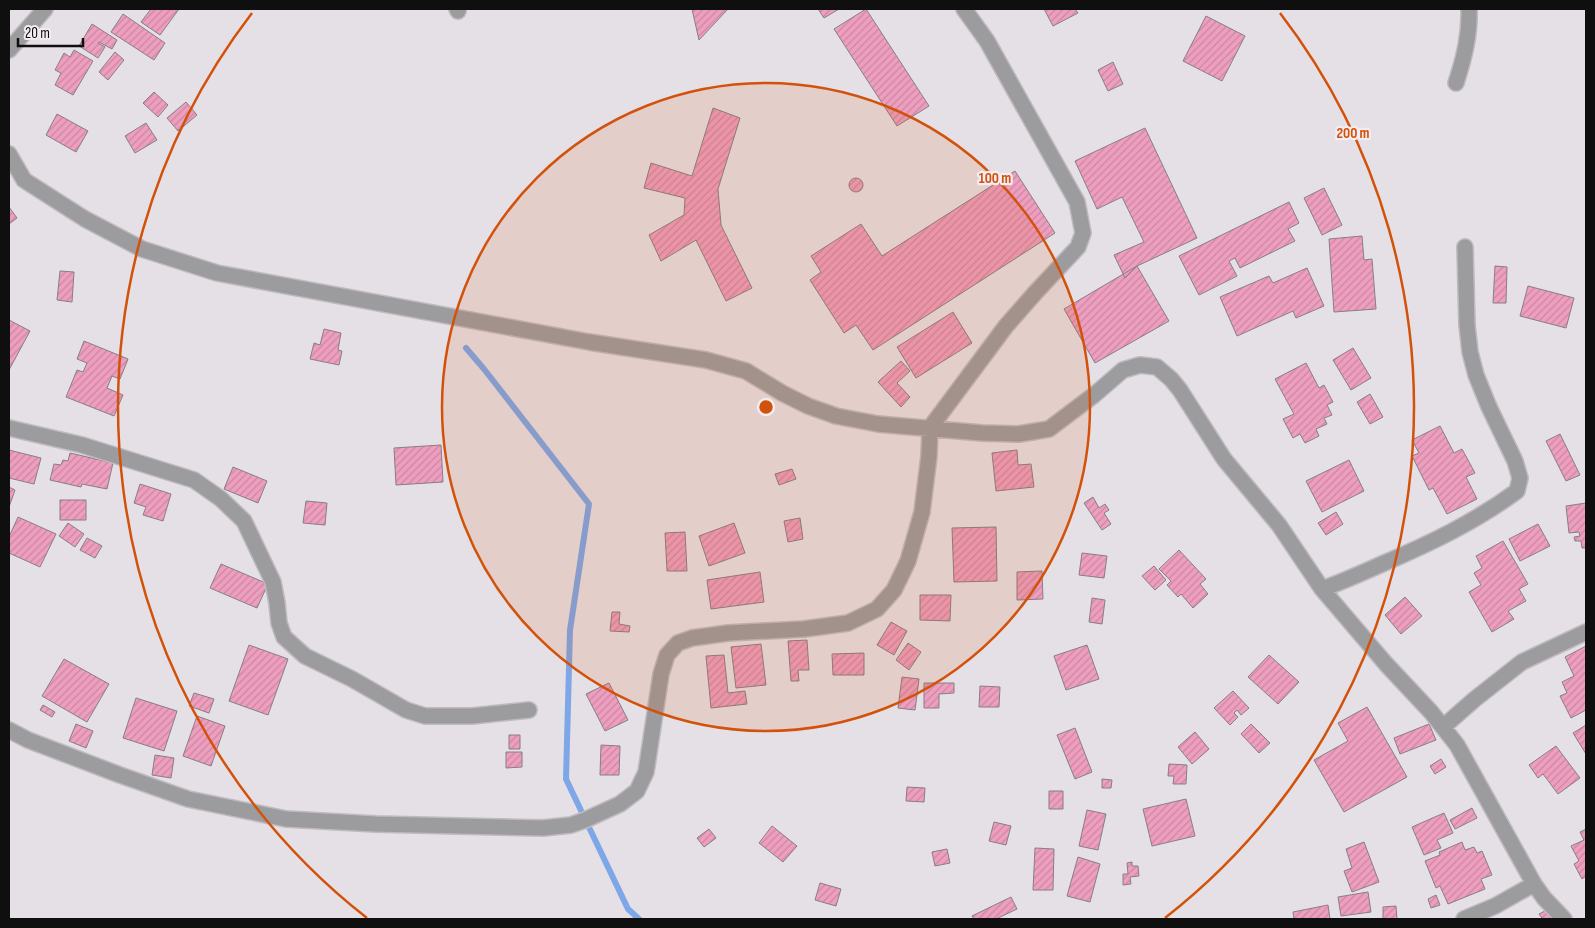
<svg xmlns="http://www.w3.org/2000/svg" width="1595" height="928" font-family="'Sofia Sans Condensed',sans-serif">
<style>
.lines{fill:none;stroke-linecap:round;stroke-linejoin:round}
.stream{stroke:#7ea7e7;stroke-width:6}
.building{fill:url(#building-hatch);stroke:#867f82}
.minor-casing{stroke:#bfbabf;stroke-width:18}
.tertiary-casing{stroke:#bfbabf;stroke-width:18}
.minor{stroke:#9c9b9e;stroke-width:15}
.tertiary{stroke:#9c9b9e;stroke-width:15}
.ring{fill:none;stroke:#d2520c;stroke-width:2.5}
.centre{fill:#d2520c;stroke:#f2edf2;stroke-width:2.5}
.ring-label{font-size:15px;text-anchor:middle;font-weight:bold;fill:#d2520c;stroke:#f2edf2;stroke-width:4.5;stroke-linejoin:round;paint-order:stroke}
</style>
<defs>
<pattern id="building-hatch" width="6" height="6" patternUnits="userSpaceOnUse" patternTransform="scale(1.25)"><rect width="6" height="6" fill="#ee9ebf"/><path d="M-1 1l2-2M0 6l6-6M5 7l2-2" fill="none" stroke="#cb87a3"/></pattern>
</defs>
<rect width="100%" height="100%" fill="#e5e0e5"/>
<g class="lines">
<!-- stream -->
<path class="stream" d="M466 348 484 369 589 504 570 630 566 779 628 909 639 919"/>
</g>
<!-- building -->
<path class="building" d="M151 9H179L160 35 141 22Z
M692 9H728L699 40Z
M818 9H839L824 18Z
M866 9 929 106 897 126 834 29Z
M1044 9H1075L1078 13 1053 26Z
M123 14 165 43 154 60 111 32Z
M1206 16 1245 36 1222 81 1183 61Z
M92 24 117 40 112 49 99 42 98 43 105 47 98 58 79 46Z
M74 50 93 61 73 95 55 85 61 73 55 70 64 53 70 57Z
M115 52 124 60 108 80 99 72Z
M1113 62 1123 84 1108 91 1098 70Z
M154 92 168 105 158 117 143 103Z
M186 102 197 115 178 131 167 118Z
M713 108 740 118 718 189 721 225 752 288 726 301 696 240 661 261 649 235 684 215 685 198 644 188 651 163 692 176Z
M57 114 88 131 76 152 46 135Z
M146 123 157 140 135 153 125 136Z
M1145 128 1197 238 1137 266 1125 278 1114 255 1144 242 1122 197 1097 209 1075 161Z
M1015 171 1055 233 873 350 856 325 844 333 810 280 821 272 811 256 861 224 882 256Z
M849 185a7 7 0 1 1 14 0a7 7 0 1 1-14 0Z
M1324 188 1342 225 1322 235 1304 198Z
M1289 202 1299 223 1288 229 1295 241 1240 268 1235 258 1229 261 1237 276 1199 295 1179 256Z
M9 207 17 218 9 224Z
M1362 236 1364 260 1372 259 1376 309 1334 312 1329 239Z
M1137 266 1169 321 1095 363 1064 309Z
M1495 266 1507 267 1506 303H1493Z
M1307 268 1324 306 1296 318 1293 311 1237 336 1220 297 1269 276 1273 283Z
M60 271 74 272 72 302 57 300Z
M1528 286 1574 298 1566 328 1520 316Z
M953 312 972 343 916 378 897 347Z
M9 320 30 331 9 370Z
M324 329 341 333 338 350 342 351 339 365 310 359 314 343 320 345Z
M84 341 128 359 120 379 112 376 107 388 123 395 114 416 66 397 77 370 83 372 87 363 77 359Z
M1353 348 1371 378 1351 390 1333 360Z
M901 361 910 371 897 383 910 397 901 407 878 382Z
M1306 363 1319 388 1324 385 1333 402 1327 405 1332 415 1324 418 1327 424 1316 429 1319 436 1305 443 1300 434 1293 438 1283 419 1294 414 1275 379Z
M1370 394 1383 417 1370 424 1357 402Z
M1440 426 1454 453 1462 449 1475 473 1466 477 1477 499 1447 514 1433 488 1429 490 1412 456 1419 453 1412 440Z
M1560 434 1580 475 1566 481 1546 441Z
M441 445 443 482 396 485 394 448Z
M9 450 41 458 34 484 9 478Z
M1017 450 1018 465 1031 464 1034 487 996 491 992 453Z
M70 453 113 463 107 489 82 484 81 487 50 480 54 464 61 465 63 460 68 461Z
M1349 460 1364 491 1322 512 1306 481Z
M233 467 267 481 258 503 224 489Z
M792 469 796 479 779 485 775 474Z
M140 484 171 494 163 521 143 515 146 507 134 503Z
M9 487 15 490 9 507Z
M1093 497 1099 508 1105 504 1109 510 1104 513 1111 524 1102 530 1084 503Z
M60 500H86V520H60Z
M306 501 327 503 325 525 303 523Z
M1586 503V548H1582L1581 541H1575L1574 537 1580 536 1579 532 1569 533 1566 506Z
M1336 512 1343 524 1326 535 1318 523Z
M18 517 56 534 40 567 9 553V537Z
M800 518 803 539 788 542 784 521Z
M68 523 84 534 75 547 59 536Z
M734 523 745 553 709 566 699 536Z
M1538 524 1550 546 1520 561 1509 539Z
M996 527 997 581 954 582 952 528Z
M685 532 687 571H667L665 533Z
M87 538 102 546 95 558 80 550Z
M1503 541 1528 584 1519 589 1526 601 1508 611 1514 619 1492 632 1469 592 1481 585 1474 573 1482 568 1476 556Z
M1179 550 1206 579 1200 584 1208 594 1193 608 1181 594 1178 597 1167 585 1171 581 1159 569Z
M1082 553 1107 556 1104 578 1079 575Z
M221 564 268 584 257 608 210 588Z
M1154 566 1166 580 1155 590 1142 576Z
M1042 571 1043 599 1017 600V572Z
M760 572 764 602 711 609 707 580Z
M920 595H951L950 621 920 620Z
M1405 597 1422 616 1401 634 1385 615Z
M1092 598 1105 600 1102 624 1089 622Z
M612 612H620L619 624 630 626 629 632 610 631Z
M891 622 907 631 894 655 877 645Z
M807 640 809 670H798L799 681H791L788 641Z
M908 643 921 652 909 670 896 660Z
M761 644 766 685 736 688 731 647Z
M249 645 288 659 268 715 229 701Z
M1087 645 1099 679 1066 690 1054 656Z
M1586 646V710L1571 718 1560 696 1567 693 1562 682 1574 676 1565 657Z
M864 653V675H833L832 654Z
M724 655 728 693 745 691 747 704 711 708 706 656Z
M1269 655 1299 682 1278 704 1248 677Z
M64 659 109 684 87 722 42 696Z
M902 677 919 679 915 710 898 708Z
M609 683 628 720 605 731 586 694Z
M924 683H954V693L939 694V708H924Z
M980 686 1000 687 999 707H979Z
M1233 691 1249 708 1241 715 1237 710 1234 713 1238 717 1230 725 1214 708Z
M194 693 214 699 209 713 189 706Z
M136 698 177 711 164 751 123 738Z
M43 705 55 712 52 717 40 710Z
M1367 707 1407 777 1344 812 1314 760 1348 741 1338 723Z
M197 716 225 726 211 766 183 756Z
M76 724 93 731 86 748 69 741Z
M1251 724 1270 743 1259 753 1241 734Z
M1429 724 1436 740 1400 754 1394 738Z
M1586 725V754L1573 733Z
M1075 728 1092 772 1075 779 1057 735Z
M1195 732 1209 749 1192 764 1178 747Z
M509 735H520V749H509Z
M601 745 620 746 619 775H600Z
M1556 746 1580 778 1558 794 1543 774 1538 778 1529 765Z
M506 752H522V767L506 768Z
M155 755 174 758 171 778 152 775Z
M1441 759 1446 767 1435 774 1430 766Z
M1169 764 1187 765 1186 784H1173L1174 776H1168Z
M1102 779 1112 780 1111 788H1102Z
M907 787 925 788 924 802 906 801Z
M1049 791H1063V809H1049Z
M1186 799 1195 836 1152 846 1143 809Z
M1472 808 1477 818 1455 829 1450 820Z
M1087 810 1106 814 1098 850 1079 846Z
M1444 813 1453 833 1437 840 1441 848 1424 855 1412 827Z
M994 822 1011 826 1006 845 989 841Z
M772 826 797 846 783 862 759 843Z
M709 829 716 838 704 847 697 838Z
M1586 829V876L1582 879 1574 864 1579 861 1571 846 1584 840 1580 832Z
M1364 842 1379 882 1352 892 1344 871 1352 868 1346 849Z
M1462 842 1465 850 1474 847 1477 853 1482 851 1492 875 1481 879 1485 889 1448 904 1440 886 1436 888 1425 861 1440 855 1439 852Z
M1035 848 1054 849 1053 890H1033Z
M947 849 950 863 935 866 932 852Z
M1078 857 1100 864 1090 902 1067 896Z
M1132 862V866H1138L1139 876 1130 877 1131 884 1123 885V874H1128L1127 863Z
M820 883 841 889 836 906 815 900Z
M1368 892 1371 912 1341 916 1338 897Z
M1436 895 1440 905 1431 908 1428 899Z
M1011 897 1017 909 996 919H974L972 916Z
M1328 905 1330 919H1294L1293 912Z
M1396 906 1397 919H1383V907Z
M1549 909 1554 919H1539L1542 918 1539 914Z"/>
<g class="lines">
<defs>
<path id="minor" d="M457 9 458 11
M1456 83C1464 58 1470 35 1469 9
M9 154 24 180 85 219 142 249 217 273 589 342 706 360 746 371 782 393 808 406 836 416 878 424 982 433 1019 434 1049 429 1094 395 1123 370 1140 365 1157 367 1171 379 1180 390 1224 459 1279 525 1322 589 1386 664 1431 712 1457 745 1534 884 1544 898 1564 919
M9 428 82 445 194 480 221 499 244 521 273 582 277 603 279 623 284 637 305 656 352 679 406 710 425 716H472L529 710
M1322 589C1342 582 1362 573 1382 564 1429 544 1475 522 1517 491L1520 478 1515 461 1489 407 1476 375 1470 352 1467 325 1465 247
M1443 727 1475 699 1522 662 1586 632
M9 730 28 740 120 775 188 799 286 819 376 824 543 828 571 825 585 820 620 804 637 791 646 772 661 674 667 655 678 643 692 638 728 633 804 629 848 623 877 609 894 590 908 561 922 512 929 456 930 428 1006 326 1035 293 1078 247 1083 233 1077 202 987 41 964 9
M1464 919 1495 906 1534 884"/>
<path id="tertiary" d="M9 50 45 9"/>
</defs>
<!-- minor casing -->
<use href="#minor" class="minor-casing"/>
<!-- tertiary casing -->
<use href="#tertiary" class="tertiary-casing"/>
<!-- minor -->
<use href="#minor" class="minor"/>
<!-- tertiary -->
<use href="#tertiary" class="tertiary"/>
</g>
<!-- distance rings -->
<circle cx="766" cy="407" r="324" fill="#d2520c" fill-opacity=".12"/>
<g class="ring">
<circle cx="766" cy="407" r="324"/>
<path d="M367 918A648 648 0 0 1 252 13M1280 13A648 648 0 0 1 1165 918"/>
</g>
<circle cx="766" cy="407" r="8" class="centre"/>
<g class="ring-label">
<text x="1353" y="138">200 m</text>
<text x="995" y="183">100 m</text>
</g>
<!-- border -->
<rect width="1595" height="928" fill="none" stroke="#100f10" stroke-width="20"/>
<!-- scale -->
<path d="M18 38v8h65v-8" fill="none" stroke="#100f10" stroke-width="2.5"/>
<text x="25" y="38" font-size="15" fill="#100f10" stroke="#f2edf2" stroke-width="4" paint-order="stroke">20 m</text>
</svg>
